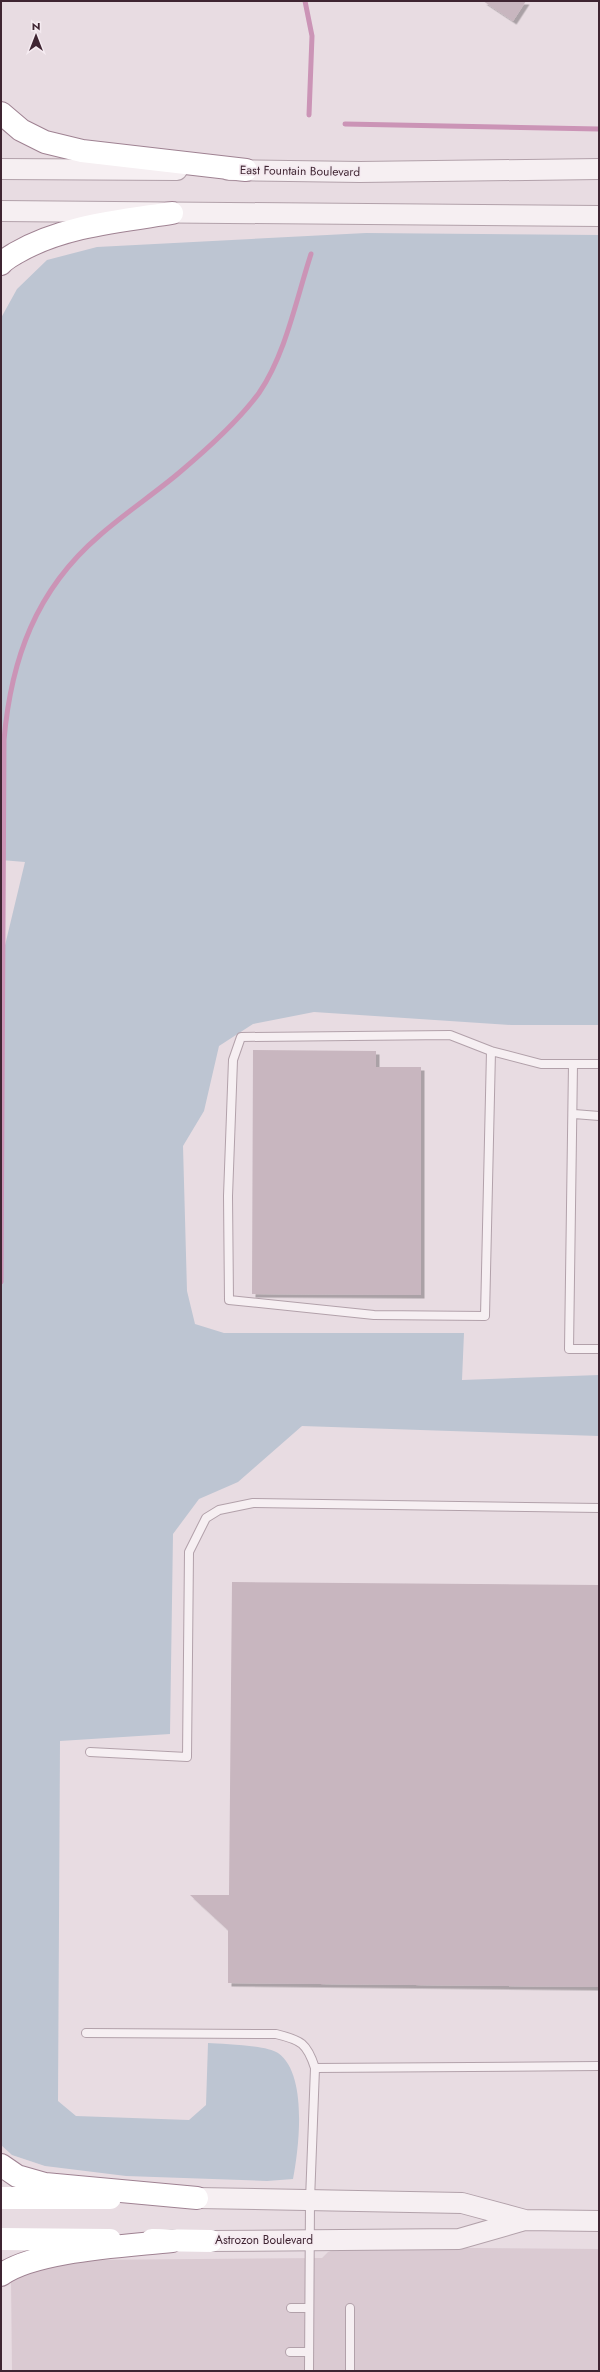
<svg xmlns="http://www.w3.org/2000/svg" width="600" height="2372" font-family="Jost,sans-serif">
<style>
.built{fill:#dacad2}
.green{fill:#bdc5d2}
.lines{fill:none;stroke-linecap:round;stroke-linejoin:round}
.stream{stroke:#cb94b6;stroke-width:5}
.building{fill:#c8b6bf;filter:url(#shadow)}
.service-casing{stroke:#b2a1aa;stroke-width:10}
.tertiary-casing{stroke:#b2a1aa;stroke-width:22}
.trunk-casing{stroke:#9f8292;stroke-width:24}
.service{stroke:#f6eff2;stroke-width:8}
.tertiary{stroke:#f6eff2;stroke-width:20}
.secondary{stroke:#fff;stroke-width:22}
.trunk{stroke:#fff;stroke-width:22}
.labels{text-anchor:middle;stroke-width:3.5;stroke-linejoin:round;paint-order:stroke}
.street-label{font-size:12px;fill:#3f2532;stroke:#f5ebf1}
</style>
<defs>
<filter id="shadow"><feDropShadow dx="3.5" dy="3.5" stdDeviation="0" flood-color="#0004"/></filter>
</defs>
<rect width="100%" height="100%" fill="#e8dce2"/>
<!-- built -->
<path class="built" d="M341 2247 599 2249V2371H12L11 2279 31 2268 83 2260 322 2258 328 2252Z"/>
<!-- green -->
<path class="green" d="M366 233 599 235V1025H511L314 1012 253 1024 219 1046 204 1111 183 1146 187 1291 195 1324 224 1333H464L462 1380 599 1375V1436L302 1426 238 1482 199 1499 173 1534 170 1734 60 1741 58 2101 76 2116 189 2120 206 2105 208 2043C223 2044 267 2045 278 2053 308 2074 299 2148 293 2179L267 2181 126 2176 45 2166 12 2155 1 2145V962L25 862 1 860V318L17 289 47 260 97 247Z"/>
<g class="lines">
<!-- stream -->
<path class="stream" d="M305 1 312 36 309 115
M345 124 599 129
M1 1282 4 740C11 659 36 590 99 536 125 513 154 494 180 472 205 451 240 419 259 393 286 353 296 300 311 254"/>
</g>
<!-- building -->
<path class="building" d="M483 1H526L513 21Z
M253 1050 376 1051V1067H421V1295L252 1294Z
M232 1582 599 1585V1987L228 1983V1930L190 1895H229Z"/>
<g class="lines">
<defs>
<path id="service" d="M491 1051 485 1316 374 1315 229 1300 228 1196 233 1060 241 1037 450 1035 491 1051 541 1064H599
M573 1064 569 1349H599
M574 1114 599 1116
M90 1752 187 1757 189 1552 206 1518 219 1510 253 1503 599 1508
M86 2033 276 2034C301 2040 307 2043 315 2068L310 2200 309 2371
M315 2068 599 2066
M291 2308H309
M350 2308V2371
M290 2352H309"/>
<path id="tertiary" d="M1 169 177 170
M229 170 360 172 599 169
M1 211 599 216
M197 2198 462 2203 525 2220 599 2221
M211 2241 459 2239 525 2220"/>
<path id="trunk" d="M1 113 21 130 45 142 82 151 246 170
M1 264C5 259 11 256 16 253 62 226 120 221 172 213
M1 2165 17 2176 45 2184 197 2198
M1 2275C35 2250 128 2246 172 2241"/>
</defs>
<!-- service casing -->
<use href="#service" class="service-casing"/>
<!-- tertiary casing -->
<use href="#tertiary" class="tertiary-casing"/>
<!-- trunk casing -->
<use href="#trunk" class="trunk-casing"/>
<!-- service -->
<use href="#service" class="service"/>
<!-- tertiary -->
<use href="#tertiary" class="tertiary"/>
<!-- secondary -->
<path class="secondary" d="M1 2198H110
M1 2239 110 2240
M152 2240 211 2241"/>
<!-- trunk -->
<use href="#trunk" class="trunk"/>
</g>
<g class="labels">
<!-- street labels -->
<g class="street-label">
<text transform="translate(300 171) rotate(1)" y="4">East Fountain Boulevard</text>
<text x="264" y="2244">Astrozon Boulevard</text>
</g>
</g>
<!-- border -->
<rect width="600" height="2372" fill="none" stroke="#3f2532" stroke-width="4"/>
<!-- north arrow -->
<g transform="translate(36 36)" stroke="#f5ebf1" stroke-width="3" paint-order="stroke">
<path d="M0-3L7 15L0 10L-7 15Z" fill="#3f2532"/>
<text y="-6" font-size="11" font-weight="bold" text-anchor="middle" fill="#3f2532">N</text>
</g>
</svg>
